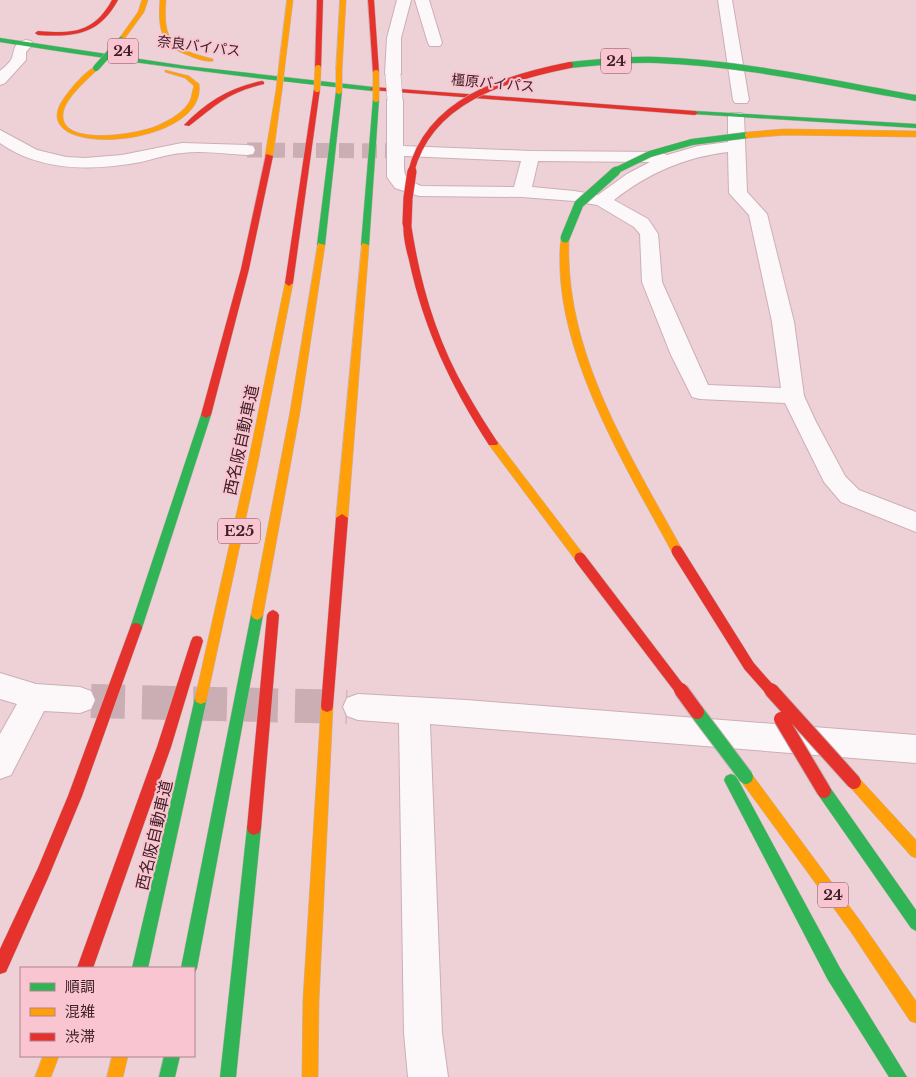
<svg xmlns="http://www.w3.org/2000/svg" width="916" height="1077" font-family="'Libre Baskerville','Noto Sans JP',serif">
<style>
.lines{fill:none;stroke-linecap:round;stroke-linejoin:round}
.street-tunnel-far1{stroke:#caaeb4;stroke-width:15;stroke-dasharray:15 8;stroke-linecap:butt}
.street-tunnel{stroke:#caaeb4;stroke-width:34;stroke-dasharray:34 17;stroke-linecap:butt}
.street-casing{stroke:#ccafb6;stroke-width:2}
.fast-casing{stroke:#c4b1b6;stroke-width:1}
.slow-casing{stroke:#c4b1b6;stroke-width:1}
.jam-casing{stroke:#c4b1b6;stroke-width:1}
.street{fill:#fcf8f9;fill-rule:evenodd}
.fast{fill:#30b455;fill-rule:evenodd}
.slow{fill:#ff9f0a;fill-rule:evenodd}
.jam{fill:#e5322d;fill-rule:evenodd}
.street-bridge-casing{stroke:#ccafb6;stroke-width:16;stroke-linecap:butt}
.fast-bridge-far2-casing{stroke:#c4b1b6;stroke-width:7;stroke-linecap:butt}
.fast-bridge-far1-casing{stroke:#c4b1b6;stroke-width:10;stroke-linecap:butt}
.fast-bridge-casing{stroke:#c4b1b6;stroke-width:16;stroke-linecap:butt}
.slow-bridge-casing{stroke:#c4b1b6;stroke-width:7;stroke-linecap:butt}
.jam-bridge-far3-casing{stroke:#c4b1b6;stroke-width:7;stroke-linecap:butt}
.jam-bridge-far2-casing{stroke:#c4b1b6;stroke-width:10;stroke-linecap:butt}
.jam-bridge-far1-casing{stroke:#c4b1b6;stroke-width:12;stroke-linecap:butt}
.jam-bridge-casing{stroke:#c4b1b6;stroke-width:16;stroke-linecap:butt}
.street-bridge{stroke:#fcf8f9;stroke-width:15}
.fast-bridge-far2{stroke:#30b455;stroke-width:6}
.fast-bridge-far1{stroke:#30b455;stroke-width:9}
.fast-bridge{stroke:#30b455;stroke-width:14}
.slow-bridge{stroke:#ff9f0a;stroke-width:6}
.jam-bridge-far3{stroke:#e5322d;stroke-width:6}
.jam-bridge-far2{stroke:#e5322d;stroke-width:9}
.jam-bridge-far1{stroke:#e5322d;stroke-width:11}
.jam-bridge{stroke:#e5322d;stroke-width:14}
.labels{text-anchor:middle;stroke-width:4;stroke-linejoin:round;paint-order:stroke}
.far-street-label{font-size:14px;fill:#402028;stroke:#f9c5d0}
.shield{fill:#f9c5d0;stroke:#78525a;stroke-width:1}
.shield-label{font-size:15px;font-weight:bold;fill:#402028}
.street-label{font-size:16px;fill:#402028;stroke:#f9c5d0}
</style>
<rect width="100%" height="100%" fill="#edd1d7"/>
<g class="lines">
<!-- street-tunnel-far1 -->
<path class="street-tunnel-far1" d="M247 150 405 151"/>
<!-- street-tunnel -->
<path class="street-tunnel" d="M91 701 347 707"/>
<defs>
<path id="street" d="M397 0H411L401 38V74L398 77H388L385 74 387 38Z
M415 0H429L442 43 440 46H430L428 43Z
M718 0H732L749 100 747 103H735L733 100Z
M26 40 31 41 33 44 26 52V60L5 83 0 85V71C3 68 10 63 12 58 15 49 13 43 26 40Z
M395 95 401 97 403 100V146L531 151 660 152 667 155 698 146 728 142V116L730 113H742L744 116 747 192 767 214 794 322 804 396 816 422 845 476 859 490 916 512V532L841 502 824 482 785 403 700 399 692 397 671 355 642 282 640 234 634 227 597 205 574 201 522 197 419 196 395 188 387 177V100L389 97ZM728 152 729 193 749 215 772 322 781 388 708 385 662 282 658 234 648 219 614 200C648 173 685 157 728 152ZM404 156H405L521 161 514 187 421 186C402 178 404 175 404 156ZM538 161 650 162 627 174 598 195 574 191 532 187Z
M0 130 37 150 66 157 85 158 122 155 182 143 247 145 253 146 255 150 253 154 247 155C225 154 203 150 182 153 168 154 154 159 141 162 93 171 41 172 0 143Z
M0 673 36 684 80 687 91 691 95 700 91 709 80 713 44 711 11 775 0 779V734L17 704 0 699Z
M358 694 466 700 916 735V763L430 724 442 1033 448 1077H408L404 1033 399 723 358 720 347 716 343 707 347 698Z"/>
<path id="fast" d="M0 38 186 66 373 87 376 89 373 91C248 78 124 62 0 42Z
M339 89 342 91 325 245 321 247 317 245 336 91Z
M376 97 379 99 369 245 365 247 361 245 373 99Z
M695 111 916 124V128L693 114V112Z
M206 412 211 415 142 628 140 632 136 633 132 632 130 628 201 415Z
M257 610 261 612 263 615 197 968 194 974V968H181L251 615 253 612Z
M201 692 206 694 207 698 148 968H132L195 698 196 694Z
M731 774 736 776 840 968 907 1077H889L828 980 726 784 724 780 726 776Z
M824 785 829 786 916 910V931L911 928 819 796 817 791 819 786Z
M254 821 259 823 261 828 236 1077H220L247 828 249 823Z
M164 1056H180L175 1077H159Z"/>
<path id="slow" d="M142 0H148L144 12 123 41H119L118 40 138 12Z
M160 0H166C162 43 174 49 213 59V61C206 62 197 59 190 56 160 46 158 29 160 0Z
M287 0H293L285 65 282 67 279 65Z
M340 0H346L342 70 339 72 336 70Z
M96 66 99 68 98 69C88 79 64 99 63 114 60 147 136 134 154 127 166 122 180 115 188 104 192 99 192 91 194 86L185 78 165 72V70L189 76 199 84C208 149 19 161 64 98 72 87 84 72 96 66Z
M279 88 282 90 273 156 269 158 265 156 276 90Z
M562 236 569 238C564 353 630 454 683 551L681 554H673C628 471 564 367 560 270 560 260 559 246 562 236Z
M318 243 325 245 300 412 263 615 261 618 257 620 253 618 251 615 290 412Z
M362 243 369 245 348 518 342 522 336 518Z
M289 280 293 283 258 462 207 698 206 702 201 704 196 702 195 698 248 462 285 283Z
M493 439 497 441 584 555 586 558 584 561H576L489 445 488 443Z
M327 700 332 702 333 706 319 1000 318 1077H302L303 1000 321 706 322 702Z
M746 771 751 773 861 922 916 1001V1023L910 1021 851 932 741 781 739 777 741 773Z
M854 776 859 778 916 840V858L911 856 849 786 847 782 849 778Z
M43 1056H59L51 1077H35Z
M112 1056H128L123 1077H107Z"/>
<path id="jam" d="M112 0H118C99 35 75 37 38 35L35 33 38 31C72 34 94 33 112 0Z
M317 0H323L321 68 318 70 315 68Z
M368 0H374L379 73 376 75 373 73Z
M262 81 264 82V84C227 93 218 104 189 126L184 125C206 102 231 87 262 81Z
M317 87 320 89 293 283 289 286 285 283 314 89Z
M373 87 695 111 698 113 695 115 371 90 370 89Z
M266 154 273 156 249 269 211 415 206 418 201 415 241 269Z
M404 222 411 224C420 283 436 339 466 391 476 409 487 426 498 443L497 445H489C451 386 424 330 409 260 406 249 402 232 404 222Z
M342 514 348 518 333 706 332 710 327 712 322 710 321 706 336 518Z
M273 610 277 612 279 615 261 828 259 833 254 835 249 833 247 828 267 615 269 612Z
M136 623 140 624 142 628 82 796 48 878 6 972 0 974V949L38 868 68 796 130 628 132 624Z
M197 636 201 637 203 641 171 747 93 968H77L157 747 191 641 193 637Z"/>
</defs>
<!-- street casing -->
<use href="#street" class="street-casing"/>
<!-- fast casing -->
<use href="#fast" class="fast-casing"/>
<!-- slow casing -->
<use href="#slow" class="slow-casing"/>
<!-- jam casing -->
<use href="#jam" class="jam-casing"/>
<!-- street -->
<use href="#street" class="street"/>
<!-- fast -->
<use href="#fast" class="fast"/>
<!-- slow -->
<use href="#slow" class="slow"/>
<!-- jam -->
<use href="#jam" class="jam"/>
<defs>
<path id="street-bridge" d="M393 74 395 100"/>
<path id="fast-bridge-far2" d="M570 65C599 62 628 59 657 60 744 63 830 83 916 98
M96 68 121 40
M613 172 650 154 692 142 748 135"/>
<path id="fast-bridge-far1" d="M565 238 579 204 616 171"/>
<path id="fast-bridge" d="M697 712 746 777"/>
<path id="slow-bridge" d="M339 70V91
M376 73V99
M317 89 318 68
M279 90 282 65
M748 135 785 132 916 134"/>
<path id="jam-bridge-far3" d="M411 172C429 100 505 78 570 65"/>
<path id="jam-bridge-far2" d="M407 224 408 198 412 171"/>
<path id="jam-bridge-far1" d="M677 551 749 666 772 692
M580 558 682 692"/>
<path id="jam-bridge" d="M681 690 697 712
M771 690 854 782
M781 719 824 791"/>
</defs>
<!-- street-bridge casing -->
<use href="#street-bridge" class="street-bridge-casing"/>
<!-- fast-bridge-far2 casing -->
<use href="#fast-bridge-far2" class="fast-bridge-far2-casing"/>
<!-- fast-bridge-far1 casing -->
<use href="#fast-bridge-far1" class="fast-bridge-far1-casing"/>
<!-- fast-bridge casing -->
<use href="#fast-bridge" class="fast-bridge-casing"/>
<!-- slow-bridge casing -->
<use href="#slow-bridge" class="slow-bridge-casing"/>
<!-- jam-bridge-far3 casing -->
<use href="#jam-bridge-far3" class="jam-bridge-far3-casing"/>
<!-- jam-bridge-far2 casing -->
<use href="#jam-bridge-far2" class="jam-bridge-far2-casing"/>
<!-- jam-bridge-far1 casing -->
<use href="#jam-bridge-far1" class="jam-bridge-far1-casing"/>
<!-- jam-bridge casing -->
<use href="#jam-bridge" class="jam-bridge-casing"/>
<!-- street-bridge -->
<use href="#street-bridge" class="street-bridge"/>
<!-- fast-bridge-far2 -->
<use href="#fast-bridge-far2" class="fast-bridge-far2"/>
<!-- fast-bridge-far1 -->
<use href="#fast-bridge-far1" class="fast-bridge-far1"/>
<!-- fast-bridge -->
<use href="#fast-bridge" class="fast-bridge"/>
<!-- slow-bridge -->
<use href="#slow-bridge" class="slow-bridge"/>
<!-- jam-bridge-far3 -->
<use href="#jam-bridge-far3" class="jam-bridge-far3"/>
<!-- jam-bridge-far2 -->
<use href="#jam-bridge-far2" class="jam-bridge-far2"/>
<!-- jam-bridge-far1 -->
<use href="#jam-bridge-far1" class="jam-bridge-far1"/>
<!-- jam-bridge -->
<use href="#jam-bridge" class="jam-bridge"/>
</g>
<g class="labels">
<!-- far-street labels -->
<g class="far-street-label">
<text transform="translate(199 46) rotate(7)" y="5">奈良バイパス</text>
<text transform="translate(493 83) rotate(5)" y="5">橿原バイパス</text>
</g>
<!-- shield labels -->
<g class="shield">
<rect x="108" y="38.5" width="30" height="25" rx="4"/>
<rect x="601" y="48.5" width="30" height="25" rx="4"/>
<rect x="218" y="518.5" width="42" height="25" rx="4"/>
<rect x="818" y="882.5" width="30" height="25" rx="4"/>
</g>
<g class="shield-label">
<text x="123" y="56">24</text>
<text x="616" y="66">24</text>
<text x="239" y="536">E25</text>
<text x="833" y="900">24</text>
</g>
<!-- street labels -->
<g class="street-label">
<text transform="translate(241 440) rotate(-78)" y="6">西名阪自動車道</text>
<text transform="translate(154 835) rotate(-77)" y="6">西名阪自動車道</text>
</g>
</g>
<!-- legend -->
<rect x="20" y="967" width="175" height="90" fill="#f9c5d0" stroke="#af838d"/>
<rect x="30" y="983" width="25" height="8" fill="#30b455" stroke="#af838d"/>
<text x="65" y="992" font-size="15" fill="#402028">順調</text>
<rect x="30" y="1008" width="25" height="8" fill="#ff9f0a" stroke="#af838d"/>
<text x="65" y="1017" font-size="15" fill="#402028">混雑</text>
<rect x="30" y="1033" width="25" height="8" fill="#e5322d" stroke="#af838d"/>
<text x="65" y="1042" font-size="15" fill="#402028">渋滞</text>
</svg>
